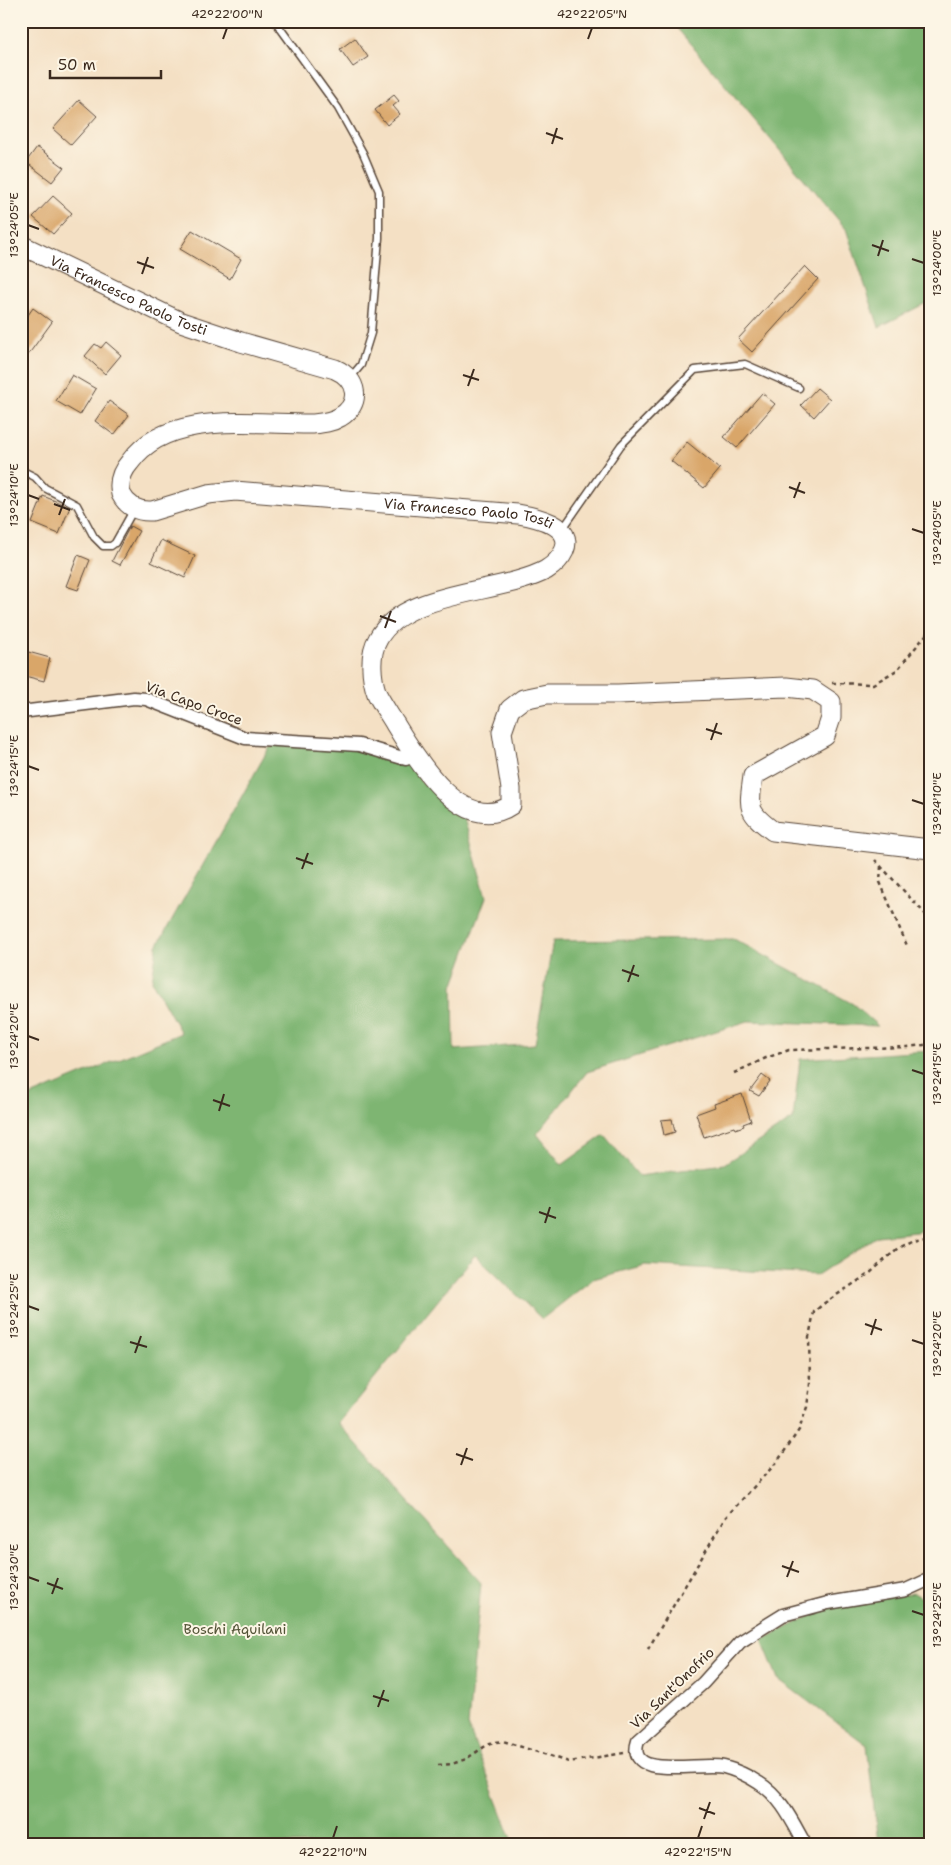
<svg xmlns="http://www.w3.org/2000/svg" width="951" height="1865" font-family="'Shantell Sans',sans-serif">
<style>
.forest{fill:#7eb572;stroke:#5c7048}
.building{fill:#d9a669}
.lines{fill:none;stroke-linecap:round;stroke-linejoin:round}
.service-casing{stroke:#574537;stroke-width:9}
.minor-casing{stroke:#574537;stroke-width:15}
.secondary-casing{stroke:#574537;stroke-width:21}
.path{stroke:#574537;stroke-width:2.5;stroke-dasharray:4 4;stroke-linecap:butt}
.service{stroke:#fff;stroke-width:6}
.minor{stroke:#fff;stroke-width:12}
.secondary{stroke:#fff;stroke-width:19}
.ticks{fill:none;stroke:#3b2a1e;stroke-width:2}
.labels{text-anchor:middle;stroke-width:4;stroke-linejoin:round;paint-order:stroke}
.street-label{font-size:14px;fill:#3b2a1e;stroke:#fcf5e5}
.park-label{font-size:14px;fill:#545438;stroke:#fcf5e5}
.neatline{fill:none;stroke:#3b2a1e;stroke-width:2}
.ticks-label{font-size:12px;text-anchor:middle;fill:#3b2a1e}
</style>
<rect width="100%" height="100%" fill="#fcf5e5"/>
<filter id="ink" filterUnits="userSpaceOnUse"><feTurbulence type="fractalNoise" baseFrequency=".02" numOctaves="2"/><feDisplacementMap in="SourceGraphic" scale="10" xChannelSelector="R" yChannelSelector="G"/><feConvolveMatrix kernelMatrix="1 2 1 2 8 2 1 2 1" color-interpolation-filters="sRGB"/></filter>
<filter id="wash" filterUnits="userSpaceOnUse"><feTurbulence type="fractalNoise" baseFrequency=".0096" numOctaves="4" result="noise"/><feDisplacementMap in="SourceGraphic" scale="20" xChannelSelector="R" yChannelSelector="G"/><feGaussianBlur stdDeviation="1.12" result="paint"/><feColorMatrix in="noise" values="0 0 0 0 0 0 0 0 0 0 0 0 0 0 0 0 0 1.4 0 .05"/><feComposite in="paint" operator="in"/></filter>
<g filter="url(#wash)">
<rect width="100%" height="100%" fill="#f4e0c4"/>
<!-- forest -->
<path class="forest" d="M671 21H930V301L879 327 846 229Z
M285 740 344 745 406 759 420 780 464 818 486 897 453 986 454 1050 535 1044 553 941 734 939 853 1004 878 1026 748 1021 587 1072 537 1134 562 1165 604 1135 639 1176 724 1164 793 1119 800 1059 930 1051V1228L916 1232 877 1236 817 1275 645 1265 593 1279 542 1319 475 1255 338 1423 481 1583 468 1726 514 1844H21V1100L181 1033 152 981 157 946 269 748Z
M914 1593 930 1603V1844H878L867 1745 778 1679 762 1640 829 1607Z"/>
<g id="blocks">
<!-- building -->
<path class="building" d="M355 38 368 57 353 67 340 49Z
M394 95 399 101 393 106 400 114 387 125 375 110Z
M79 100 97 116 71 145 53 129Z
M37 147 64 167 52 182 26 162Z
M53 196 72 213 53 234 33 217Z
M192 230 241 259 230 279 180 249Z
M805 266 818 279 752 352 738 339Z
M33 308 52 322 28 355 21 349V325Z
M106 342 121 355 105 374 85 356 95 344 101 348Z
M72 375 96 389 80 415 56 401Z
M817 388 830 399 814 417 801 405Z
M762 393 775 404 737 448 724 437Z
M109 401 129 415 114 435 95 421Z
M687 442 720 469 704 488 671 461Z
M43 496 70 507 59 534 32 523Z
M130 526 139 531 120 565 112 561Z
M161 540 195 556 185 578 151 562Z
M78 555 90 560 78 590 66 586Z
M21 650 50 658 44 681 21 675Z
M762 1075 770 1081 759 1096 750 1091Z
M742 1094 751 1121 743 1124 744 1126 735 1129 734 1127 704 1137 696 1114 715 1107 714 1104Z
M672 1119 675 1132 664 1135 661 1120Z"/>
</g>
</g>
<g filter="url(#ink)">
<use href="#blocks" fill-opacity="0" stroke="#574537" stroke-width="1"/>
<g class="lines">
<defs>
<path id="service" d="M275 21 338 108 363 153 379 191V238L371 333 361 365 350 378
M21 470 35 477 45 488 77 505 94 537 103 546H111L115 543 134 509
M562 530 621 445 695 370 745 364 799 388"/>
<path id="minor" d="M21 712 134 698 146 699 245 738 359 745 406 759 413 754
M805 1844C793 1823 781 1796 759 1783 750 1777 735 1770 724 1767 702 1761 624 1782 638 1741L703 1683 740 1642 783 1615 828 1603 906 1590 930 1579"/>
<g id="secondary">
<path id="s1" d="M21 245 181 322 241 342 335 369C358 379 362 404 340 417 332 422 322 423 313 424 257 425 167 409 130 462 122 471 118 482 121 494 127 506 138 512 152 511L208 494 235 491 518 514C536 517 575 525 564 551 560 560 554 565 546 570 502 594 404 590 378 639 369 654 371 678 377 694 382 704 389 714 395 724 415 757 463 838 511 805V789L502 732 510 709 523 699 547 694H618L786 687 813 690 831 702V718L825 736 753 776C749 808 746 811 773 831L930 849"/>
</g>
</defs>
<!-- service casing -->
<use href="#service" class="service-casing"/>
<!-- minor casing -->
<use href="#minor" class="minor-casing"/>
<!-- secondary casing -->
<use href="#secondary" class="secondary-casing"/>
<!-- path -->
<path class="path" d="M832 683 873 684 897 670 930 630
M875 860 930 919
M881 866 880 882 908 948
M734 1073 766 1058 789 1050 907 1047 924 1045 930 1041
M648 1649 725 1518 777 1462 799 1430 807 1407 810 1384 809 1337 814 1312 823 1304 870 1273 898 1248 913 1240 930 1236
M438 1765 452 1764 466 1759 490 1743 503 1741 569 1762 624 1753"/>
<!-- service -->
<use href="#service" class="service"/>
<!-- minor -->
<use href="#minor" class="minor"/>
<!-- secondary -->
<use href="#secondary" class="secondary"/>
</g>
</g>
<!-- ticks -->
<path class="ticks" d="M223 39 227 28M588 39 592 28M546 133 563 139M552 144 557 128M28 225 39 229M872 245 889 251M878 256 883 240M912 259 924 263M137 262 154 268M142 274 148 257M463 375 479 380M468 386 474 369M789 487 805 493M28 495 39 499M794 498 800 482M54 504 70 510M59 515 65 499M912 529 924 533M380 616 396 622M385 628 391 611M706 729 722 734M711 740 717 723M28 766 39 770M912 800 924 804M296 858 313 864M302 869 308 853M622 970 639 976M628 982 634 965M28 1036 39 1040M912 1070 924 1074M213 1100 230 1106M219 1111 224 1094M539 1212 556 1218M545 1223 550 1207M28 1306 39 1310M865 1324 882 1330M871 1335 876 1319M912 1340 924 1344M130 1342 147 1347M135 1353 141 1336M456 1454 473 1460M461 1465 467 1448M782 1566 799 1572M28 1577 39 1581M787 1577 793 1561M47 1583 63 1589M52 1594 58 1578M912 1611 924 1615M373 1696 389 1701M378 1707 384 1690M699 1808 715 1814M704 1819 710 1802M333 1838 337 1826M698 1838 702 1826"/>
<g class="labels">
<!-- street labels -->
<g class="street-label">
<text dy="5" stroke="none"><textPath href="#s1" startOffset="119">Via Francesco Paolo Tosti</textPath></text>
<text dy="5" stroke="none"><textPath href="#s1" startOffset="1016">Via Francesco Paolo Tosti</textPath></text>
<text transform="translate(194 703) rotate(20)" y="5">Via Capo Croce</text>
<text transform="translate(672 1688) rotate(-44)" y="5">Via Sant'Onofrio</text>
</g>
<!-- park labels -->
<g class="park-label">
<text x="235" y="1634">Boschi Aquilani</text>
</g>
</g>
<!-- margin -->
<rect width="951" height="1865" fill="none" stroke="#fcf5e5" stroke-width="55"/>
<!-- scale -->
<path d="M50 70v8h111v-8" fill="none" stroke="#3b2a1e" stroke-width="2.5"/>
<text x="58" y="70" font-size="15" fill="#3b2a1e" stroke="#fcf5e5" stroke-width="4" paint-order="stroke">50 m</text>
<rect x="28" y="28" width="896" height="1810" class="neatline"/>
<g class="ticks-label">
<text x="227" y="18">42°22'00"N</text>
<text x="592" y="18">42°22'05"N</text>
<text transform="translate(14 225) rotate(-90)" y="4">13°24'05"E</text>
<text transform="translate(937 263) rotate(-90)" y="4">13°24'00"E</text>
<text transform="translate(14 495) rotate(-90)" y="4">13°24'10"E</text>
<text transform="translate(937 533) rotate(-90)" y="4">13°24'05"E</text>
<text transform="translate(14 766) rotate(-90)" y="4">13°24'15"E</text>
<text transform="translate(937 804) rotate(-90)" y="4">13°24'10"E</text>
<text transform="translate(14 1036) rotate(-90)" y="4">13°24'20"E</text>
<text transform="translate(937 1074) rotate(-90)" y="4">13°24'15"E</text>
<text transform="translate(14 1306) rotate(-90)" y="4">13°24'25"E</text>
<text transform="translate(937 1344) rotate(-90)" y="4">13°24'20"E</text>
<text transform="translate(14 1577) rotate(-90)" y="4">13°24'30"E</text>
<text transform="translate(937 1615) rotate(-90)" y="4">13°24'25"E</text>
<text x="333" y="1856">42°22'10"N</text>
<text x="698" y="1856">42°22'15"N</text>
</g>
</svg>
